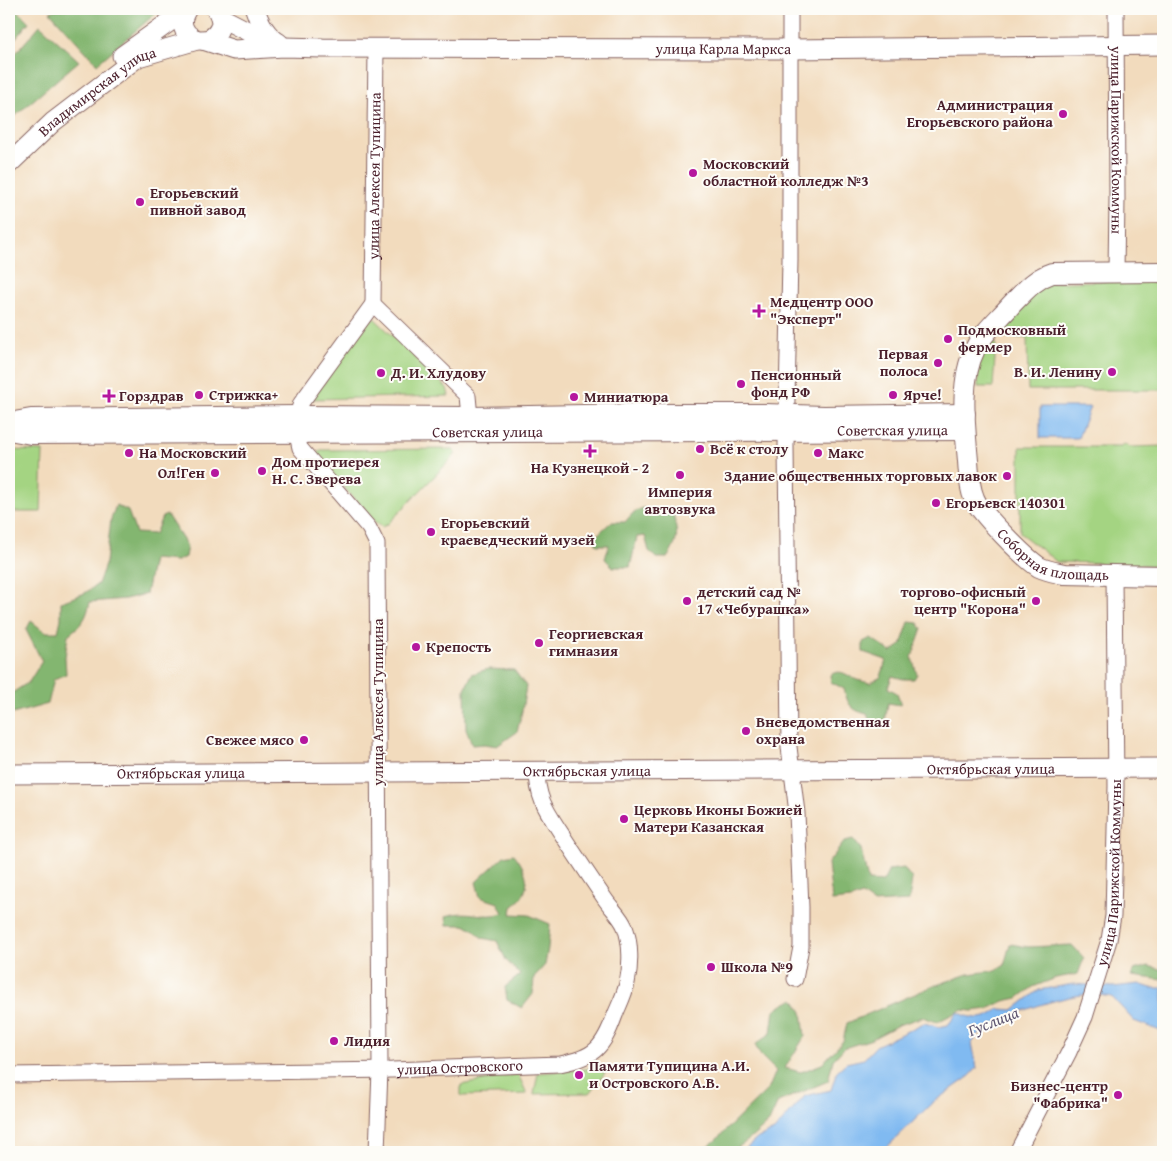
<svg xmlns="http://www.w3.org/2000/svg" width="1172" height="1161" font-family="'Gentium Book Plus',serif">
<style>
.green{fill:#a4d482;stroke:#777a56}
.forest{fill:#83b670;stroke:#666a4e}
.water{fill:#80baf1;stroke:#656c8e}
.lines{fill:none;stroke-linecap:round;stroke-linejoin:round}
.minor-casing{stroke:#85615e;stroke-width:17}
.tertiary-casing{stroke:#85615e;stroke-width:21}
.secondary-casing{stroke:#85615e;stroke-width:22}
.minor{stroke:#fff;stroke-width:15}
.tertiary{stroke:#fff;stroke-width:19}
.secondary{stroke:#fff;stroke-width:20}
.poi-dot{fill:#b5179e;stroke:#fdfcf7;stroke-width:2}
.labels{text-anchor:middle;stroke-width:4;stroke-linejoin:round;paint-order:stroke}
.street-label{font-size:15px;fill:#4a1f2b;stroke:#fdfcf7}
.poi-label{font-size:15px;font-weight:bold;fill:#4a1f2b;stroke:#fdfcf7;text-anchor:start}
.water-label{font-size:16px;font-style:italic;fill:#5d5570;stroke:#fdfcf7}
</style>
<rect width="100%" height="100%" fill="#fdfcf7"/>
<filter id="ink" filterUnits="userSpaceOnUse"><feTurbulence type="fractalNoise" baseFrequency=".02" numOctaves="2"/><feDisplacementMap in="SourceGraphic" scale="10" xChannelSelector="R" yChannelSelector="G"/><feConvolveMatrix kernelMatrix="1 2 1 2 8 2 1 2 1" color-interpolation-filters="sRGB"/></filter>
<filter id="wash" filterUnits="userSpaceOnUse"><feTurbulence type="fractalNoise" baseFrequency=".0096" numOctaves="4" result="noise"/><feDisplacementMap in="SourceGraphic" scale="20" xChannelSelector="R" yChannelSelector="G"/><feGaussianBlur stdDeviation="1.12" result="paint"/><feColorMatrix in="noise" values="0 0 0 0 0 0 0 0 0 0 0 0 0 0 0 0 0 1.4 0 .05"/><feComposite in="paint" operator="in"/></filter>
<g filter="url(#wash)">
<rect width="100%" height="100%" fill="#f2dbbd"/>
<!-- green -->
<path class="green" d="M1163 279V390H1028L1027 338 996 337 993 334 1040 283Z
M374 318 447 388 449 396 312 399 368 322Z
M989 341 996 343 993 387H978V364Z
M1123 444 1130 447 1163 446V566L1126 564V567L1100 566V563L1057 562 1020 533V447H1121Z
M452 449 456 453 454 456 388 524 382 527 375 522 320 461 317 454 320 450Z
M9 450 43 451 41 512H9Z
M597 1068 605 1073 589 1093 534 1094 538 1073Z
M518 1074 527 1094 461 1096V1085Z"/>
<!-- forest -->
<path class="forest" d="M16 9 29 22 9 46V18Z
M57 9H161L97 64 50 12Z
M40 25 79 61 9 121V61Z
M116 505 128 511 136 533 155 534 162 517 167 515 187 546 185 557 177 561 153 559 146 594 125 599 90 602C86 620 82 624 68 635L65 657 66 674 54 679 48 704 9 715V695L29 682 42 661 26 630 31 621 45 632H58L61 619V602L85 593 98 584 106 562 111 519Z
M642 508 659 510 673 514C678 534 679 541 667 558H656L649 551 645 536 637 537 630 567H613L605 559 609 545H597L594 538 611 522H625L633 513Z
M909 622 918 623 922 629 912 657 917 674 914 679H903L892 676 888 688 897 693 901 705 888 703 884 728 872 726 867 714C851 710 848 705 844 689L831 682 830 675C842 668 847 676 857 680 861 681 866 682 870 683L881 677 886 660 863 652V642L871 638 891 652 901 645Z
M488 669 514 670 526 686 522 711 517 732 497 746 485 744 472 745 466 729 465 689 472 674Z
M853 839 861 849 868 881 883 882 889 870 904 868 912 879 909 901 873 903 862 895 851 899 832 901 828 863 845 841Z
M514 854C529 873 533 891 512 907L511 914 529 915 550 924 548 948 545 965 534 977 533 994 522 1008 507 1000 505 987 520 975 506 960 497 941 482 938 472 928 464 925H447L446 916C468 908 483 920 503 913L498 903 480 897 476 882 504 856Z
M1010 944 1028 947 1072 945 1084 958 1078 974 1056 978 1033 987 1018 998 1004 1001 988 1009 972 1011 961 1010 937 1022 923 1017 898 1025 872 1039 844 1048 833 1060 828 1081 778 1102 769 1122 750 1139 731 1152H701L715 1141 769 1088 776 1071 761 1056 755 1045 771 1033 774 1010 794 999 802 1012 805 1036 785 1068 801 1072 822 1064 843 1041 847 1023 931 987 968 974 992 971 1004 966Z
M1148 966 1163 970V980L1132 976 1134 970Z"/>
<!-- water -->
<path class="water" d="M1090 407 1078 438H1040V407Z
M1074 984 1113 987 1139 984 1151 988H1163V1032L1134 1021 1112 997C1104 996 1096 994 1089 994 1058 997 1007 1014 982 1031 978 1034 975 1039 972 1043L977 1068 970 1076 932 1103 882 1152H742L758 1138 774 1131 805 1096 831 1090 837 1071 846 1063 864 1059 876 1046 924 1023 939 1027 948 1025 958 1012C973 1020 985 1021 999 1009L1013 1010 1039 990Z"/>
</g>
<g filter="url(#ink)">
<g class="lines">
<defs>
<g id="minor">
<path d="M790 9V260L786 445 789 747 797 813 801 907V947L795 979"/>
<path id="s1" d="M1116 9 1117 199 1116 272"/>
<path id="s2" d="M373 304 376 48"/>
<path id="s3" d="M9 1075 392 1070 560 1064C595 1057 603 1048 615 1015 619 1005 625 994 627 983 631 966 631 943 625 927 621 917 611 908 605 899 590 877 575 855 561 833 546 810 537 798 537 770"/>
<path d="M377 1152 380 1070 377 544 369 528 300 448C296 432 295 419 301 403L373 304 468 396 470 417"/>
<path id="s4" d="M1017 1152 1069 1052 1085 1017 1109 940 1113 916 1116 786 1114 576"/>
</g>
<g id="tertiary">
<path d="M187 9C169 35 210 54 220 27 222 21 220 14 216 9"/>
<path d="M255 9C259 22 267 36 279 43"/>
<path d="M220 17 255 35 278 45"/>
<path id="s5" d="M203 40 234 50 284 47 323 48 791 49 1163 45"/>
<path d="M122 56 186 10"/>
<path id="s6" d="M9 164 53 122 138 57 197 40"/>
<path id="s7" d="M9 774 1163 768"/>
</g>
<g id="secondary">
<path id="s8" d="M1163 272 1052 273C1034 279 1024 292 1011 305 999 319 983 332 975 349 959 381 965 426 968 461 969 473 969 487 974 498 979 512 1026 559 1039 567 1047 571 1055 572 1064 574L1163 576"/>
<path d="M9 423 31 419 297 416 470 417 638 414H765L824 416 965 414"/>
<path id="s9" d="M9 430 31 434 965 430"/>
</g>
</defs>
<!-- minor casing -->
<use href="#minor" class="minor-casing"/>
<!-- tertiary casing -->
<use href="#tertiary" class="tertiary-casing"/>
<!-- secondary casing -->
<use href="#secondary" class="secondary-casing"/>
<!-- minor -->
<use href="#minor" class="minor"/>
<!-- tertiary -->
<use href="#tertiary" class="tertiary"/>
<!-- secondary -->
<use href="#secondary" class="secondary"/>
</g>
</g>
<!-- markers -->
<g class="poi-dot">
<circle cx="1063" cy="114" r="5"/>
<circle cx="693" cy="173" r="5"/>
<circle cx="140" cy="202" r="5"/>
<path d="M756.5 303.5h5v5h5v5h-5v5h-5v-5h-5v-5h5z"/>
<circle cx="948" cy="339" r="5"/>
<circle cx="938" cy="363" r="5"/>
<circle cx="1112" cy="372" r="5"/>
<circle cx="381" cy="373" r="5"/>
<circle cx="741" cy="384" r="5"/>
<circle cx="199" cy="395" r="5"/>
<circle cx="893" cy="395" r="5"/>
<path d="M106.5 388.5h5v5h5v5h-5v5h-5v-5h-5v-5h5z"/>
<circle cx="574" cy="397" r="5"/>
<circle cx="700" cy="449" r="5"/>
<path d="M587.5 443.5h5v5h5v5h-5v5h-5v-5h-5v-5h5z"/>
<circle cx="129" cy="453" r="5"/>
<circle cx="818" cy="453" r="5"/>
<circle cx="262" cy="471" r="5"/>
<circle cx="215" cy="473" r="5"/>
<circle cx="680" cy="475" r="5"/>
<circle cx="1007" cy="476" r="5"/>
<circle cx="936" cy="503" r="5"/>
<circle cx="431" cy="532" r="5"/>
<circle cx="687" cy="601" r="5"/>
<circle cx="1036" cy="601" r="5"/>
<circle cx="539" cy="643" r="5"/>
<circle cx="416" cy="647" r="5"/>
<circle cx="746" cy="731" r="5"/>
<circle cx="304" cy="740" r="5"/>
<circle cx="624" cy="819" r="5"/>
<circle cx="711" cy="967" r="5"/>
<circle cx="334" cy="1041" r="5"/>
<circle cx="579" cy="1075" r="5"/>
<circle cx="1118" cy="1095" r="5"/>
</g>
<g class="labels">
<!-- street labels -->
<g class="street-label">
<text dy="5" stroke="none"><textPath href="#s5" startOffset="522">улица Карла Маркса</textPath></text>
<text dy="5" stroke="none"><textPath href="#s6" startOffset="115">Владимирская улица</textPath></text>
<text dy="5" stroke="none"><textPath href="#s1" startOffset="131">улица Парижской Коммуны</textPath></text>
<text dy="5" stroke="none"><textPath href="#s2" startOffset="128">улица Алексея Тупицина</textPath></text>
<text dy="5" stroke="none"><textPath href="#s9" startOffset="884">Советская улица</textPath></text>
<text dy="5" stroke="none"><textPath href="#s9" startOffset="479">Советская улица</textPath></text>
<text dy="5" stroke="none"><textPath href="#s8" startOffset="476">Соборная площадь</textPath></text>
<text transform="translate(378 702) rotate(-90)" y="5">улица Алексея Тупицина</text>
<text dy="5" stroke="none"><textPath href="#s7" startOffset="982">Октябрьская улица</textPath></text>
<text dy="5" stroke="none"><textPath href="#s7" startOffset="578">Октябрьская улица</textPath></text>
<text dy="5" stroke="none"><textPath href="#s7" startOffset="172">Октябрьская улица</textPath></text>
<text dy="5" stroke="none"><textPath href="#s4" startOffset="299">улица Парижской Коммуны</textPath></text>
<text dy="5" stroke="none"><textPath href="#s3" startOffset="451">улица Островского</textPath></text>
</g>
<!-- poi labels -->
<g class="poi-label">
<text x="1053" y="110" text-anchor="end">Администрация<tspan x="1053" dy="17">Егорьевского района</tspan></text>
<text x="703" y="169">Московский<tspan x="703" dy="17">областной колледж №3</tspan></text>
<text x="150" y="198">Егорьевский<tspan x="150" dy="17">пивной завод</tspan></text>
<text x="770" y="307">Медцентр ООО<tspan x="770" dy="17">"Эксперт"</tspan></text>
<text x="958" y="335">Подмосковный<tspan x="958" dy="17">фермер</tspan></text>
<text x="928" y="359" text-anchor="end">Первая<tspan x="928" dy="17">полоса</tspan></text>
<text x="1102" y="377" text-anchor="end">В. И. Ленину</text>
<text x="391" y="378">Д. И. Хлудову</text>
<text x="751" y="380">Пенсионный<tspan x="751" dy="17">фонд РФ</tspan></text>
<text x="209" y="400">Стрижка+</text>
<text x="903" y="400">Ярче!</text>
<text x="119" y="401">Горздрав</text>
<text x="584" y="402">Миниатюра</text>
<text x="710" y="454">Всё к столу</text>
<text x="139" y="458">На Московский</text>
<text x="828" y="458">Макс</text>
<text x="272" y="467">Дом протиерея<tspan x="272" dy="17">Н. С. Зверева</tspan></text>
<text x="590" y="473" text-anchor="middle">На Кузнецкой - 2</text>
<text x="205" y="478" text-anchor="end">Ол!Ген</text>
<text x="997" y="481" text-anchor="end">Здание общественных торговых лавок</text>
<text x="680" y="497" text-anchor="middle">Империя<tspan x="680" dy="17">автозвука</tspan></text>
<text x="946" y="508">Егорьевск 140301</text>
<text x="441" y="528">Егорьевский<tspan x="441" dy="17">краеведческий музей</tspan></text>
<text x="697" y="597">детский сад №<tspan x="697" dy="17">17 «Чебурашка»</tspan></text>
<text x="1026" y="597" text-anchor="end">торгово-офисный<tspan x="1026" dy="17">центр "Корона"</tspan></text>
<text x="549" y="639">Георгиевская<tspan x="549" dy="17">гимназия</tspan></text>
<text x="426" y="652">Крепость</text>
<text x="756" y="727">Вневедомственная<tspan x="756" dy="17">охрана</tspan></text>
<text x="294" y="745" text-anchor="end">Свежее мясо</text>
<text x="634" y="815">Церковь Иконы Божией<tspan x="634" dy="17">Матери Казанская</tspan></text>
<text x="721" y="972">Школа №9</text>
<text x="344" y="1046">Лидия</text>
<text x="589" y="1071">Памяти Тупицина А.И.<tspan x="589" dy="17">и Островского А.В.</tspan></text>
<text x="1108" y="1091" text-anchor="end">Бизнес-центр<tspan x="1108" dy="17">"Фабрика"</tspan></text>
</g>
<!-- water labels -->
<g class="water-label">
<text transform="translate(993 1021) rotate(-22)" y="6">Гуслица</text>
</g>
</g>
<!-- margin -->
<rect width="1172" height="1161" fill="none" stroke="#fdfcf7" stroke-width="30"/>
</svg>
